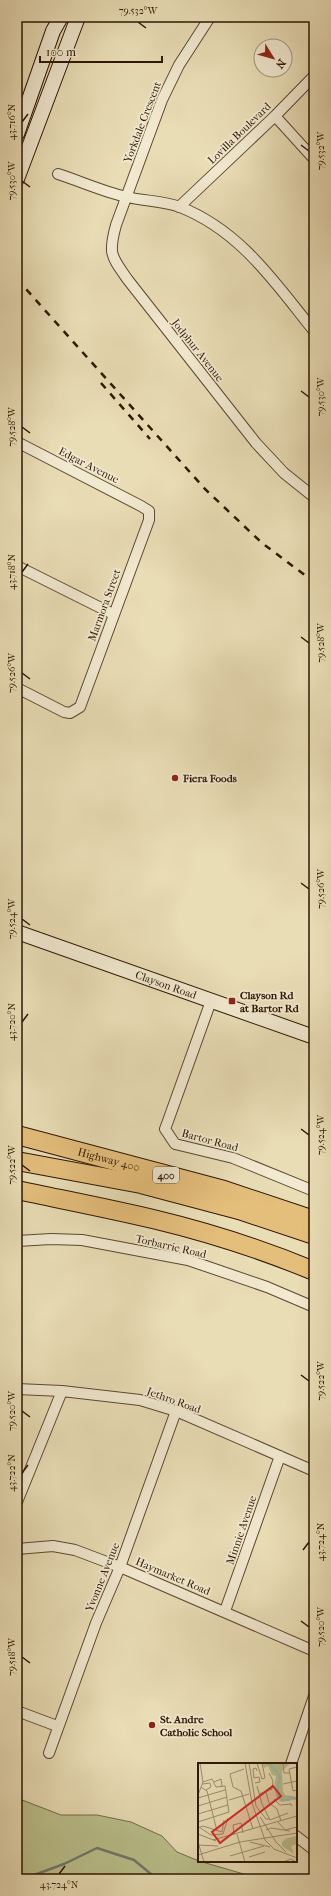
<svg xmlns="http://www.w3.org/2000/svg" width="331" height="1896" font-family="'IM FELL French Canon',serif">
<style>
.green{fill:#bac08c;stroke:#746b46}
.lines{fill:none;stroke-linecap:round;stroke-linejoin:round}
.stream{stroke:#6e786e;stroke-width:2.5}
.street-casing{stroke:#5c482e;stroke-width:12}
.secondary-casing{stroke:#2d1600;stroke-width:16}
.highway-casing{stroke:#2d1600;stroke-width:20}
.street{stroke:#f1e9d0;stroke-width:10}
.secondary{stroke:#f1e9d0;stroke-width:14}
.highway{stroke:#e4be7b;stroke-width:18}
.rail{stroke:#2d1600;stroke-width:2.5;stroke-dasharray:7 7;stroke-linecap:butt}
.ticks{fill:none;stroke:#2d1600;stroke-width:1.5}
.poi-dot{fill:#8f2418;stroke:#f1e9d0;stroke-width:1.5}
.labels{text-anchor:middle;stroke-width:3.5;stroke-linejoin:round;paint-order:stroke}
.shield{fill:#f1e9d0;stroke:#68553e;stroke-width:1}
.shield-label{font-size:10px;font-weight:bold;fill:#2d1600}
.street-label{font-size:11px;fill:#2d1600;stroke:#f1e9d0}
.poi-label{font-size:11px;font-weight:bold;fill:#2d1600;stroke:#f1e9d0;text-anchor:start}
.inset-river{fill:none;stroke:#9abab7;stroke-width:2}
.inset-road{fill:none;stroke:#9e8d6d;stroke-width:1}
.view{fill:#d62828;fill-opacity:0.15;stroke:#d62828;stroke-width:2}
.inset-edge{fill:none;stroke:#2d1600;stroke-width:2}
.neatline{fill:none;stroke:#2d1600;stroke-width:1.5}
.ticks-label{font-size:10px;text-anchor:middle;fill:#2d1600}
</style>
<rect width="100%" height="100%" fill="#e9ddb6"/>
<filter id="stains"><feTurbulence type="fractalNoise" baseFrequency=".005" numOctaves="4"/><feColorMatrix values="0 0 0 0 .2 0 0 0 0 .09 0 0 0 0 .02 0 0 0 .5 -.17"/></filter>
<radialGradient id="worn" r=".72"><stop offset=".6" stop-color="#630" stop-opacity="0"/><stop offset="1" stop-color="#630" stop-opacity=".3"/></radialGradient>
<!-- green -->
<path class="green" d="M17 1798 61 1815H97L131 1822 162 1836 177 1852 199 1861 261 1879H17Z"/>
<g class="lines">
<!-- stream -->
<path class="stream" d="M23 1879 64 1864 97 1848 134 1860 157 1879"/>
<defs>
<path id="street" d="M210 17 179 65 162 100 116 225C108 254 111 256 128 280L256 443 284 473 314 497
M275 116 314 159
M58 174C80 181 104 192 127 197 143 201 165 201 180 207 241 231 275 283 314 331
M179 207 275 116 314 76
M17 442 141 506 149 511V520L80 707 70 713 64 712 17 688
M17 566 113 614
M211 1001 168 1121 165 1129 175 1144 233 1158 314 1191
M17 1241 51 1239 82 1240 188 1260 267 1287 314 1307
M17 1389 62 1391 140 1400 176 1411 314 1471
M17 1502 62 1391
M17 1549 53 1546 75 1550 120 1567 314 1651
M225 1611 280 1456
M17 1711 57 1726
M49 1753 96 1623 120 1567 176 1411
M291 1764 314 1696
M296 1836 314 1850"/>
<g id="secondary">
<path d="M17 134 53 31 61 17"/>
<path d="M17 179 78 17"/>
<path id="s1" d="M17 932 314 1037"/>
</g>
<g id="highway">
<path id="s2" d="M17 1135 224 1190 314 1220"/>
<path d="M17 1161 141 1184 239 1210 314 1235"/>
<path d="M17 1190C64 1200 111 1209 157 1220 211 1233 263 1250 314 1271"/>
</g>
</defs>
<!-- street casing -->
<use href="#street" class="street-casing"/>
<!-- secondary casing -->
<use href="#secondary" class="secondary-casing"/>
<!-- highway casing -->
<use href="#highway" class="highway-casing"/>
<!-- street -->
<use href="#street" class="street"/>
<!-- secondary -->
<use href="#secondary" class="secondary"/>
<!-- highway -->
<use href="#highway" class="highway"/>
<!-- rail -->
<path class="rail" d="M17 279 205 489 262 543 314 582
M101 383 150 439"/>
</g>
<!-- ticks -->
<path class="ticks" d="M138 22 146 28M22 122 28 114M301 145 309 151M22 181 30 187M301 391 309 397M22 427 30 433M22 572 28 564M301 637 309 643M22 673 30 679M301 883 309 889M22 919 30 925M22 1022 28 1014M301 1129 309 1135M22 1165 30 1171M301 1375 309 1381M22 1411 30 1417M22 1473 28 1465M303 1550 309 1542M301 1621 309 1627M22 1657 30 1663M59 1874 65 1866"/>
<!-- markers -->
<g class="poi-dot">
<circle cx="175" cy="778" r="4"/>
<rect x="228" y="997" width="8" height="8" rx="2"/>
<circle cx="152" cy="1725" r="4"/>
</g>
<g class="labels">
<!-- shield labels -->
<rect class="shield" x="153" y="1167" width="26" height="16" rx="3"/>
<g class="shield-label">
<text x="166" y="1179">400</text>
</g>
<!-- street labels -->
<g class="street-label">
<text transform="translate(142 122) rotate(-69)" y="4">Yorkdale Crescent</text>
<text transform="translate(239 133) rotate(-44)" y="4">Lovilla Boulevard</text>
<text transform="translate(198 350) rotate(52)" y="4">Jodphur Avenue</text>
<text transform="translate(89 465) rotate(27)" y="4">Edgar Avenue</text>
<text transform="translate(104 605) rotate(-70)" y="4">Marmora Street</text>
<text dy="4" stroke="none"><textPath href="#s1" startOffset="158">Clayson Road</textPath></text>
<text transform="translate(210 1140) rotate(15)" y="4">Bartor Road</text>
<text dy="4" stroke="none"><textPath href="#s2" startOffset="95">Highway 400</textPath></text>
<text transform="translate(171 1246) rotate(13)" y="4">Torbarrie Road</text>
<text transform="translate(174 1400) rotate(20)" y="4">Jethro Road</text>
<text transform="translate(241 1530) rotate(-71)" y="4">Minnie Avenue</text>
<text transform="translate(173 1576) rotate(23)" y="4">Haymarket Road</text>
<text transform="translate(102 1577) rotate(-68)" y="4">Yvonne Avenue</text>
</g>
<!-- poi labels -->
<g class="poi-label">
<text x="183" y="782">Fiera Foods</text>
<text x="240" y="999">Clayson Rd<tspan x="240" dy="13">at Bartor Rd</tspan></text>
<text x="160" y="1723">St. Andre<tspan x="160" dy="13">Catholic School</tspan></text>
</g>
</g>
<!-- overview -->
<g transform="translate(198 1763)">
<rect width="99" height="99" fill="#e9ddb6"/>
<path d="M64 0H93L84 8 85 28 87 32 99 34V36L84 39 80 37 76 25 78 13 74 12 70 3 66 5ZM99 73V81L93 83 96 91 84 83V79L89 75Z" fill="#bac08c"/>
<path class="inset-river" d="M71 0 82 13 79 31 85 37H91L92 34 99 36"/>
<path class="inset-road" d="M47 0 54 40 67 77 76 86 99 95M51 0 58 43 68 56H72M59 0 64 16 67 15 64 0M85 1 86 10H92M99 4 91 6 95 28 99 27M46 6 32 11 35 24 43 28 55 66M16 19 23 16 24 23M57 20 62 19 61 14 56 15 55 6 58 5 59 8M5 21 12 20 13 24 8 27M85 21 99 18M59 23 64 41 72 57M3 24 9 28 19 68M68 29 71 40 79 46 83 58M61 31 74 26 75 18 71 10M0 32 5 19 2 0M0 35 27 27M76 36 82 42 93 41 94 43M31 37 51 31M0 43 29 34M0 51 30 42M62 54 78 79 88 89M72 57 90 50M0 59 31 49 27 23 18 24 14 16 5 19M80 59 87 67 99 64M1 64 13 72 25 71M0 65 5 63 24 69M68 67 73 65 92 68M24 69 26 57M0 71 18 78M25 71 30 55M39 71 47 99M36 72 35 62 43 60 45 70M15 77 99 53M0 79 6 99M52 79 72 84M0 82 20 83M0 92 42 79 99 70M32 93 66 83M51 94 67 89M85 99 93 96 98 99"/>
<path class="view" d="M75 23 83 33 22 80 14 69Z"/>
<rect width="99" height="99" class="inset-edge"/>
</g>
<!-- margin -->
<rect width="331" height="1896" fill="none" stroke="#e9ddb6" stroke-width="44"/>
<!-- north arrow -->
<g transform="translate(273 58) rotate(127)"><circle r="19" fill="#f1e9d0" stroke="#a3957d"/>
<path d="M0-3L7 15L0 10L-7 15Z" fill="#8f2418"/>
<text y="-6" font-size="11" font-weight="bold" text-anchor="middle" fill="#2d1600">N</text>
</g>
<!-- scale -->
<path d="M40 56v6h122v-6" fill="none" stroke="#2d1600" stroke-width="2"/>
<text x="46" y="56" font-size="12" fill="#2d1600" stroke="#f1e9d0" stroke-width="3" paint-order="stroke">100 m</text>
<rect x="22" y="22" width="287" height="1852" class="neatline"/>
<g class="ticks-label">
<text x="138" y="14">79.532°W</text>
<text transform="translate(11 122) rotate(-90)" y="4">43.716°N</text>
<text transform="translate(320 151) rotate(-90)" y="4">79.532°W</text>
<text transform="translate(11 181) rotate(-90)" y="4">79.530°W</text>
<text transform="translate(320 397) rotate(-90)" y="4">79.530°W</text>
<text transform="translate(11 427) rotate(-90)" y="4">79.528°W</text>
<text transform="translate(11 572) rotate(-90)" y="4">43.718°N</text>
<text transform="translate(320 643) rotate(-90)" y="4">79.528°W</text>
<text transform="translate(11 673) rotate(-90)" y="4">79.526°W</text>
<text transform="translate(320 889) rotate(-90)" y="4">79.526°W</text>
<text transform="translate(11 919) rotate(-90)" y="4">79.524°W</text>
<text transform="translate(11 1022) rotate(-90)" y="4">43.720°N</text>
<text transform="translate(320 1135) rotate(-90)" y="4">79.524°W</text>
<text transform="translate(11 1165) rotate(-90)" y="4">79.522°W</text>
<text transform="translate(320 1381) rotate(-90)" y="4">79.522°W</text>
<text transform="translate(11 1411) rotate(-90)" y="4">79.520°W</text>
<text transform="translate(11 1473) rotate(-90)" y="4">43.722°N</text>
<text transform="translate(320 1542) rotate(-90)" y="4">43.724°N</text>
<text transform="translate(320 1627) rotate(-90)" y="4">79.520°W</text>
<text transform="translate(11 1657) rotate(-90)" y="4">79.518°W</text>
<text x="59" y="1888">43.724°N</text>
</g>
<rect width="100%" height="100%" filter="url(#stains)"/>
<rect width="100%" height="100%" fill="url(#worn)"/>
</svg>
